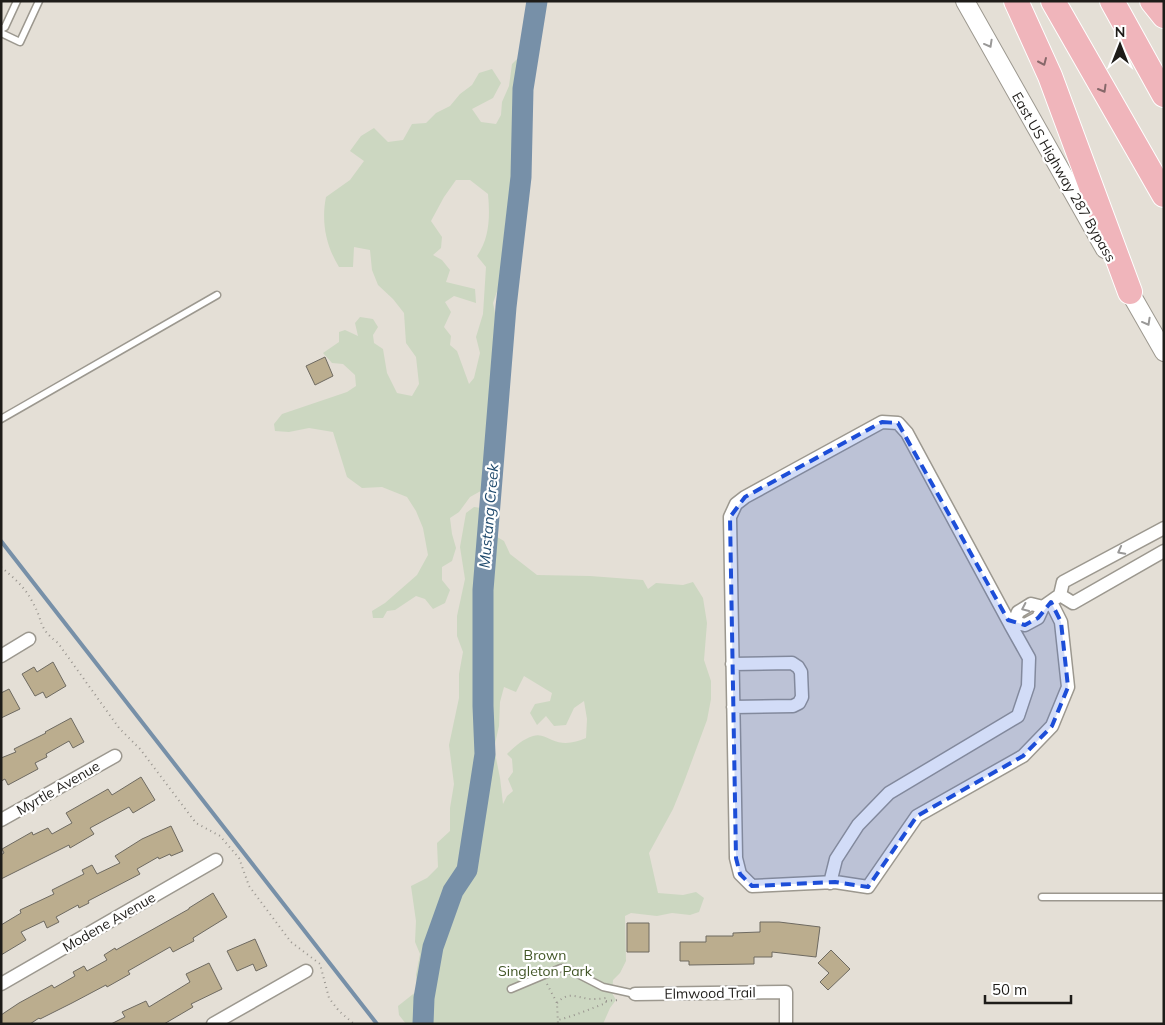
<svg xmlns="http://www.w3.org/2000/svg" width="1165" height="1025" font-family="Mulish,sans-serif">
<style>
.green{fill:#ccd7c1;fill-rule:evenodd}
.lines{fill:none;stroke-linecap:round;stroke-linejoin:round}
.stream{stroke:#7790a8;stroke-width:4}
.river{stroke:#7790a8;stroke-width:21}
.building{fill:#bbad8e;stroke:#6e6a61}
.lane-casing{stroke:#9c988f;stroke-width:9}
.street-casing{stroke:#9c988f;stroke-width:15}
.secondary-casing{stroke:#9c988f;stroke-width:20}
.highway-casing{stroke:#fff;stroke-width:26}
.path{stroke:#99958f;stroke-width:2;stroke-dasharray:1 4;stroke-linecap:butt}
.lane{stroke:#fff;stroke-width:6}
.street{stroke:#fff;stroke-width:12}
.secondary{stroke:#fff;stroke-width:18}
.highway{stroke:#f0b5bb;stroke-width:24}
.oneway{stroke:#9a9998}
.oneway2{stroke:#87686a}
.marked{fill:#1d4ed8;fill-opacity:0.2;stroke:#1d4ed8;stroke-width:4;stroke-dasharray:10 6;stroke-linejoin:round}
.labels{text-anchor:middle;stroke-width:4.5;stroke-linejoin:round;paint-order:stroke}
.street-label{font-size:14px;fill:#1e1c19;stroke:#fff}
.park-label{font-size:14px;fill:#425627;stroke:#fff}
.water-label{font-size:15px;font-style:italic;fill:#1e496c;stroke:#fff}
</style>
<rect width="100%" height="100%" fill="#e4dfd6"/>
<!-- green -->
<path class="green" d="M519 57 522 70 517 84 518 104 513 128 515 149 505 227 507 263 493 303 506 367 508 400 490 422 486 488 470 497 459 512 450 518 452 534 456 548 452 561 442 567V580L450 590 445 603 433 609 425 599 416 596 395 610 387 611 383 618H373L372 611 385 603 417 575 428 555 423 528 416 511 407 497 382 487 362 488 347 477 333 432 309 428 289 432 275 431 274 424 282 414 347 392 356 386 355 375 343 364 332 363 323 353 339 342V332L345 330 358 336 355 323 360 317 373 319 378 327 373 335 374 343 383 349 387 373 397 393 412 396 419 384 416 357 406 343 404 313 393 299 378 285 372 270 370 250 354 247 353 267H339C326 246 321 222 326 197L350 180 364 161 350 151 361 136 374 128 388 142 403 140 412 124 426 123 436 113 450 106 460 94 472 85 479 73 492 69 501 83 493 98 472 109 481 122 496 124 501 115 502 102 509 86 512 64ZM456 180H470L488 194C490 215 490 238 477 256L486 267 483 314 476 337 480 353 474 378 469 384 457 351 450 345 451 336 444 327 451 312 445 302 454 296 476 303 475 289 446 282 450 270 442 260 433 255 441 248 442 237 431 221 444 197Z
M474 507 481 508 486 514 485 530 504 541 510 554 537 575 590 576 643 580 648 589 656 583 683 585 693 582 703 598 707 623 704 660 711 681V699L707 720 684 782 673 809 649 853 658 893 683 895 696 892 704 898 699 912 690 915 672 913 657 916 631 913 625 916 626 961 620 973 613 980 612 993 616 1000 610 1008 603 1024H406L399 1015 398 1006 417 991 416 975 420 954 415 942 416 921 411 886 427 878 438 867 437 843 450 831V808L454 784 449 745 459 698V674L463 652 457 636V616L465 579 460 547 466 513ZM524 676 552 693 550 701 535 704 530 713 537 725 546 716 554 726 566 725 574 708 584 701 587 719 586 738C575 743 563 745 552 740 545 737 541 734 533 736 523 739 514 747 507 754L512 759 513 772 508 779 513 791 507 796 503 804 500 778 494 748 499 726 500 702 504 687 516 692Z"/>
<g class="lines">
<!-- stream -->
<path class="stream" d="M1 541 377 1024"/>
<!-- river -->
<path class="river" d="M423 1024 424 998 433 947 453 891 467 870 485 754 483 706V590L506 307 521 177 523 89 537 1"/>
</g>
<!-- building -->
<path class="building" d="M325 357 333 376 315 385 306 366Z
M53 662 66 686 46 698 43 692 35 696 22 674 34 667 37 672Z
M9 689 20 709 1 718V693Z
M71 718 84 742 73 748 69 741 46 754 47 757 35 763 38 769 8 785 5 779 1 781V758L16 752 14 749 46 733 45 732Z
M141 777 155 800 133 813 129 807 90 828 94 834 70 848 69 845 1 879V855L4 853 2 849 32 832 33 835 48 828 52 834 72 823 66 813 108 789 112 795Z
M171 826 183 851 171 856 170 854 159 859 158 857 137 869 140 874 88 901 89 903 79 908 78 905 56 917 59 922 47 928 44 921 21 932 26 940 1 955V925L21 913 20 910 54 894 52 890 84 874 82 870 92 865 97 874 120 863 115 856 142 839Z
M213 893 227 917 193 938 194 941 173 952 170 947 128 971 130 974 107 987 106 985 72 1003 40 1019 39 1018 30 1024H1V1015L19 1003 52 985 54 988 75 976 73 972 84 966 87 971 107 960 104 955 115 948 116 950 189 909V908Z
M760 922H779L820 927 816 957 772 952V957H754V964L689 965V961H680V942H706V936H733V933L760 932Z
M627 923H649V952H627Z
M255 939 267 966 256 971 253 964 237 971 227 951Z
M831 950 850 969 828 990 820 982 829 973 818 963Z
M209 963 222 989 191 1004 193 1007 164 1024H111L125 1017 122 1012 146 1001 149 1007 190 982 186 974Z"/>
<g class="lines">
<defs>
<path id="lane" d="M1 29 5 27 17 1
M1 33 20 42 39 1
M1 419 217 295
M1042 897H1164
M511 989 561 968H566L603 987 635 994"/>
<path id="street" d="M1060 595 1073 603 1164 551
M1051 602 1061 622 1068 687 1052 726 1023 756 917 816 868 887 835 882 752 886 740 874 736 858 730 517 736 504 745 497 882 422 898 423 907 433 1010 624 1014 622 1025 625 1038 618 1043 607 1060 595 1063 582 1164 528
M1014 622 1018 612 1031 604 1043 607
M1 656 29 639
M732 664 792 663 798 667 801 672 802 697 799 703 793 706 733 707
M1 820 115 756
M830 883 836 859 858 825 889 793 1018 716 1028 686 1029 658 1010 624
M1 984 216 860
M635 994 786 992V1024
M213 1024 306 971"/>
<path id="secondary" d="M965 1 1105 249
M1124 282 1164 352"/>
<path id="highway" d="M1016 1 1050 76 1130 292
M1053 1 1164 195
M1112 1 1164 95
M1152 1 1164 16"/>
</defs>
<!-- lane casing -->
<use href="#lane" class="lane-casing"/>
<!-- street casing -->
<use href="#street" class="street-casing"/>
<!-- secondary casing -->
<use href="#secondary" class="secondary-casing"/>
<!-- highway casing -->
<use href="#highway" class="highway-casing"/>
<!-- path -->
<path class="path" d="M1 567C14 578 25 587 33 603 44 622 37 627 58 643L119 728 140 749 196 823 220 836 239 858 249 886 291 942 320 964 329 998 339 1011 354 1024
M547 984 557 1003 558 1024
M606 1001 619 1000
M557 1003C568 991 576 997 589 999 594 999 600 999 606 998V1003C590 1009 574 1016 558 1020"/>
<!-- lane -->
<use href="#lane" class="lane"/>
<!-- street -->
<use href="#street" class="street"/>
<!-- secondary -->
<use href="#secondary" class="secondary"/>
<!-- highway -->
<use href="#highway" class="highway"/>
</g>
<!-- one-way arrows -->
<defs><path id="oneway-chevron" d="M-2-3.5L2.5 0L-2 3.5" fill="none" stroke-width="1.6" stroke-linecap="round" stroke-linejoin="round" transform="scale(1.25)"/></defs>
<g class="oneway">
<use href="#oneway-chevron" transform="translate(989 44) rotate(61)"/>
<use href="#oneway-chevron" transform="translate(1147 322) rotate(61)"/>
<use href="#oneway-chevron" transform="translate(1121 551) rotate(152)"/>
<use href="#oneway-chevron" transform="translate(1025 608) rotate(155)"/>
</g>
<g class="oneway2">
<use href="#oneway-chevron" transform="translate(1043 62) rotate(66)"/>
<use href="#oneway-chevron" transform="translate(1103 89) rotate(60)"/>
</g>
<!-- marked area -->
<path class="marked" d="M882 422 898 423 1008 620 1025 625 1038 618 1051 602 1061 622 1068 687 1052 726 1023 756 917 816 868 887 835 882 752 886 740 874 736 858 730 517 745 497Z"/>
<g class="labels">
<!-- street labels -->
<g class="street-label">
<text transform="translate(1064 177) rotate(60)" y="5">East US Highway 287 Bypass</text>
<text transform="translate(58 788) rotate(-30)" y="5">Myrtle Avenue</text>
<text transform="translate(109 922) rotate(-30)" y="5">Modene Avenue</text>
<text transform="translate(710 993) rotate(-1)" y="5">Elmwood Trail</text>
</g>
<!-- park labels -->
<g class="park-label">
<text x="545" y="960">Brown<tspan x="545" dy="16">Singleton Park</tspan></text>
</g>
<!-- water labels -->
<g class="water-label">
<text transform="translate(489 516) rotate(-85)" y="5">Mustang Creek</text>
</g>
</g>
<!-- border -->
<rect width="1165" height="1025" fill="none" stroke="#1e1c19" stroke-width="5"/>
<!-- north arrow -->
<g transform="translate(1120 45)" stroke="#ffffff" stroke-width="4" paint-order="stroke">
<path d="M0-4L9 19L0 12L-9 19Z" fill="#1e1c19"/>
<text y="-8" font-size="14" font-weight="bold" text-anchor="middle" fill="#1e1c19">N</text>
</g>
<!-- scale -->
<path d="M985 995v8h86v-8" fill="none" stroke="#1e1c19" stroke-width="2.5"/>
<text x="992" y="995" font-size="15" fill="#1e1c19" stroke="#ffffff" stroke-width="4" paint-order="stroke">50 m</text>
</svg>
